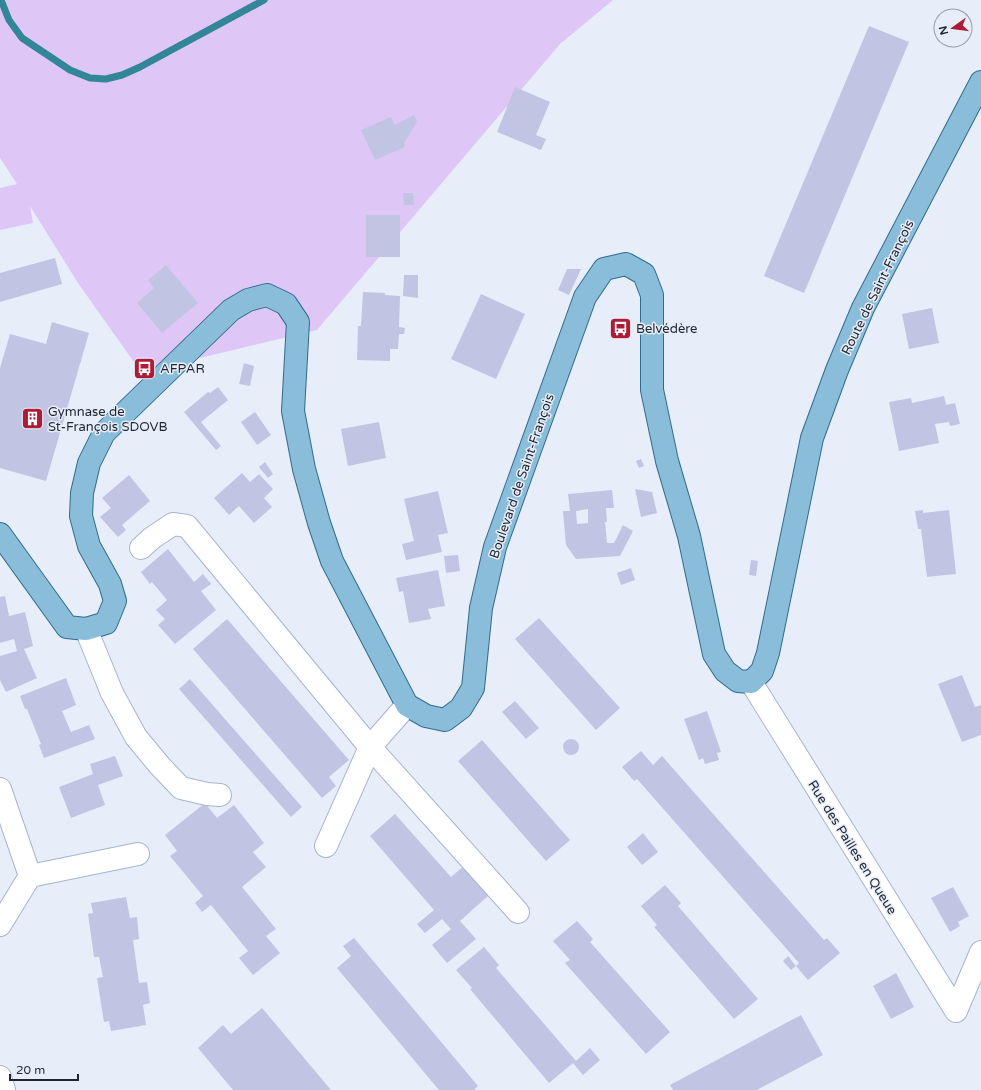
<svg xmlns="http://www.w3.org/2000/svg" width="981" height="1090" font-family="'Varela Round',sans-serif">
<style>
.green{fill:#dec6f7}
.lines{fill:none;stroke-linecap:round;stroke-linejoin:round}
.stream{stroke:#338698;stroke-width:7}
.building{fill:#c2c4e3;fill-rule:evenodd}
.minor-casing{stroke:#a4b5d0;stroke-width:24}
.major-casing{stroke:#316c8e;stroke-width:24}
.minor{stroke:#fff;stroke-width:22}
.major{stroke:#89bdd9;stroke-width:22}
.labels{text-anchor:middle;stroke-width:3;stroke-linejoin:round;paint-order:stroke}
.street-label{font-size:13px;fill:#1f2630;stroke:#e7eefa}
.poi-label{font-size:13px;fill:#1f2630;stroke:#e7eefa;text-anchor:start}
</style>
<rect width="100%" height="100%" fill="#e7eefa"/>
<!-- green -->
<path class="green" d="M0 0H613L560 44 317 330 141 372 78 283 30 206 33 223 0 230V188L17 184 0 158Z"/>
<g class="lines">
<!-- stream -->
<path class="stream" d="M1 0 9 20 22 38 70 70 90 78 106 79 122 75 140 67 264 0"/>
</g>
<!-- building -->
<path class="building" d="M869 26 909 42 804 293 764 276Z
M515 87 550 102 536 135 546 139 541 150 497 132Z
M414 115 417 122 404 143 405 147 375 160 361 130 391 117 395 125Z
M403 193H413L414 205H404Z
M366 215H400V257H366Z
M55 258 62 284 0 302V273Z
M166 265 198 303 162 333 137 303 154 288 148 280Z
M567 269H581L569 295 558 290Z
M404 275H418V298L403 296Z
M363 292 385 293V295L400 296 399 327 405 328 404 334H399L398 349H390V361L357 360 358 326H361Z
M481 294 525 314 496 379 451 359Z
M932 308 939 343 909 349 902 314Z
M52 322 89 333 46 481 0 468V368L10 334 46 344Z
M244 363 254 366 250 386 239 384Z
M218 387 228 400 201 422 221 446 216 450 184 412 208 392 210 393Z
M944 396 946 405 955 403 960 424 950 426 949 422 935 424 939 443 899 451 889 402 911 398 912 403Z
M255 412 271 435 257 445 241 422Z
M379 422 386 458 348 466 341 429Z
M641 459 644 466 639 468 636 461Z
M265 462 273 474 268 478 259 467Z
M242 473 250 482 259 474 273 489 264 498 272 507 254 523 239 506 229 515 214 498Z
M129 475 150 501 122 525 126 530 118 537 100 517 111 508 102 498Z
M635 489 652 492 657 513 641 517Z
M612 490 614 508H606L607 522H605L607 543H614L623 525 633 531 620 556 576 559 566 545 563 511H570L568 494ZM588 509V523L577 524 576 511Z
M438 491 448 533 438 535 442 552 406 560 402 544 414 541 404 499Z
M923 510V513L949 510 956 574 927 577 921 529H918L915 511Z
M168 549 194 582 203 574 211 584 201 591 216 610 175 644 158 625 165 619 156 610 167 600 152 582 150 584 141 572Z
M458 555 460 571 446 573 444 556Z
M751 560 758 561 756 576 749 575Z
M631 568 635 580 621 585 617 573Z
M438 570 445 606 428 609 431 619 409 623 403 591 399 592 396 578Z
M5 596 9 616 25 612 33 646 24 649 37 678 6 692 0 680V656L17 651 14 639 0 643V597Z
M539 618 620 708 596 730 515 639Z
M227 619 349 760 329 777 336 786 322 798 193 649Z
M962 675 975 707 981 705V735L962 742 938 684Z
M66 678 76 705 62 711 71 732 89 725 95 739 44 758 39 745 41 744 27 709H25L20 696Z
M190 679 302 807 291 817 179 689Z
M515 701 539 728 526 739 502 712Z
M707 711 721 752 717 753 719 760 705 764 703 758 699 760 684 719Z
M563 747a8 8 0 1 1 16 0a8 8 0 1 1-16 0Z
M482 740 570 840 546 861 458 761Z
M641 751 653 765 662 756 824 940 827 938 840 953 808 980 796 966 799 963 637 779 634 781 622 767Z
M115 756 123 776 98 785 105 805 71 818 59 787 93 774 90 764Z
M205 803 217 818 234 805 264 843 253 852 266 867 242 887 276 929 266 936 280 953 253 975 239 958 248 951 211 905 202 912 195 903 203 896 170 856 177 851 165 835Z
M395 814 451 877 464 866 489 895 460 921 476 939 447 963 432 945 451 929 442 919 425 933 417 924 434 910 370 836Z
M643 833 658 852 642 865 627 847Z
M665 885 681 903 678 906 758 999 734 1019 654 927 657 925 641 906Z
M953 887 969 916 958 922 960 926 950 932 931 898Z
M126 897 130 918 137 917 139 939 133 940 139 983 147 982 150 1003 143 1005 146 1025 111 1031 109 1021 104 1022 97 978 103 977 99 957H94L88 914 93 913 91 903Z
M577 921 593 939 590 942 670 1032 646 1054 565 963 570 960 553 941Z
M354 938 478 1086 474 1090H439L337 968 351 956 343 946Z
M484 947 499 965 496 968 576 1061 590 1048 600 1060 583 1075 573 1063 549 1083 470 989 472 988 456 970Z
M788 956 796 966 791 970 783 961Z
M896 973 914 1007 891 1019 873 986Z
M262 1008 331 1090H233L198 1048 223 1025 231 1034Z
M801 1015 823 1055 757 1090H673L670 1085Z"/>
<g class="lines">
<defs>
<path id="minor" d="M141 548 152 538 173 524 187 526 370 747 518 912
M86 629 112 693 136 737 160 766 181 788 207 794 220 795
M751 682 956 1011
M0 789 30 876 0 925
M326 846 370 747 407 705
M30 876 138 854
M956 1011 981 952
M0 1077 4 1090"/>
<path id="major" d="M0 534 67 627 86 629 106 623 115 601 110 584 89 546 81 516 82 493 89 463 104 433 231 310 248 300 267 295 286 304 298 322 293 411 304 469 319 523 332 561 407 705 426 716 445 720 461 708 473 688 481 608 495 547 585 297 604 269 626 264 644 274 652 295V390L667 461 689 536 714 654 725 671 738 681 751 682 762 671 768 653 812 438 837 370 863 308 981 82"/>
</defs>
<!-- minor casing -->
<use href="#minor" class="minor-casing"/>
<!-- major casing -->
<use href="#major" class="major-casing"/>
<!-- minor -->
<use href="#minor" class="minor"/>
<!-- major -->
<use href="#major" class="major"/>
</g>
<!-- icons -->
<defs>
<symbol id="bus-square" viewBox="-11 -11 22 22"><rect x="-9" y="-9" width="18" height="18" rx="4" fill="#af1b35" stroke="#e7eefa"/><path d="M-5-6H5V4H4V6H2V4H-2V6H-4V4H-5ZM-3.5-4V0h7V-4ZM-3.5 1.2v1.5H-2V1.2ZM2 1.2v1.5H3.5V1.2Z" fill="#fff"/></symbol>
<symbol id="building-square" viewBox="-11 -11 22 22"><rect x="-9" y="-9" width="18" height="18" rx="4" fill="#af1b35" stroke="#e7eefa"/><path d="M-4-6H4V6H1V3H-1V6H-4ZM-2.5-4.3h1.7v1.8h-1.7ZM.8-4.3h1.7v1.8H.8ZM-2.5-1h1.7V.8h-1.7ZM.8-1h1.7V.8H.8Z" fill="#fff"/></symbol>
</defs>
<g fill-rule="evenodd">
<use href="#bus-square" x="608" y="316" width="25" height="25"/>
<use href="#bus-square" x="132" y="356" width="25" height="25"/>
<use href="#building-square" x="20" y="406" width="25" height="25"/>
</g>
<g class="labels">
<!-- street labels -->
<g class="street-label">
<text transform="translate(877 287) rotate(-64)" y="5">Route de Saint-François</text>
<text transform="translate(521 476) rotate(-71)" y="5">Boulevard de Saint-François</text>
<text transform="translate(853 847) rotate(58)" y="5">Rue des Pailles en Queue</text>
</g>
<!-- poi labels -->
<g class="poi-label">
<text x="636" y="333">Belvédère</text>
<text x="160" y="373">AFPAR</text>
<text x="48" y="416">Gymnase de<tspan x="48" dy="15">St-François SDOVB</tspan></text>
</g>
</g>
<!-- north arrow -->
<g transform="translate(953 28) rotate(256)"><circle r="19" fill="#e7eefa" stroke="#979ea9"/>
<path d="M0-3L7 15L0 10L-7 15Z" fill="#af1b35"/>
<text y="-6" font-size="11" font-weight="bold" text-anchor="middle" fill="#1f2630">N</text>
</g>
<!-- scale -->
<path d="M10 1074v6h68v-6" fill="none" stroke="#1f2630" stroke-width="2"/>
<text x="16" y="1074" font-size="12" fill="#1f2630" stroke="#e7eefa" stroke-width="3" paint-order="stroke">20 m</text>
</svg>
